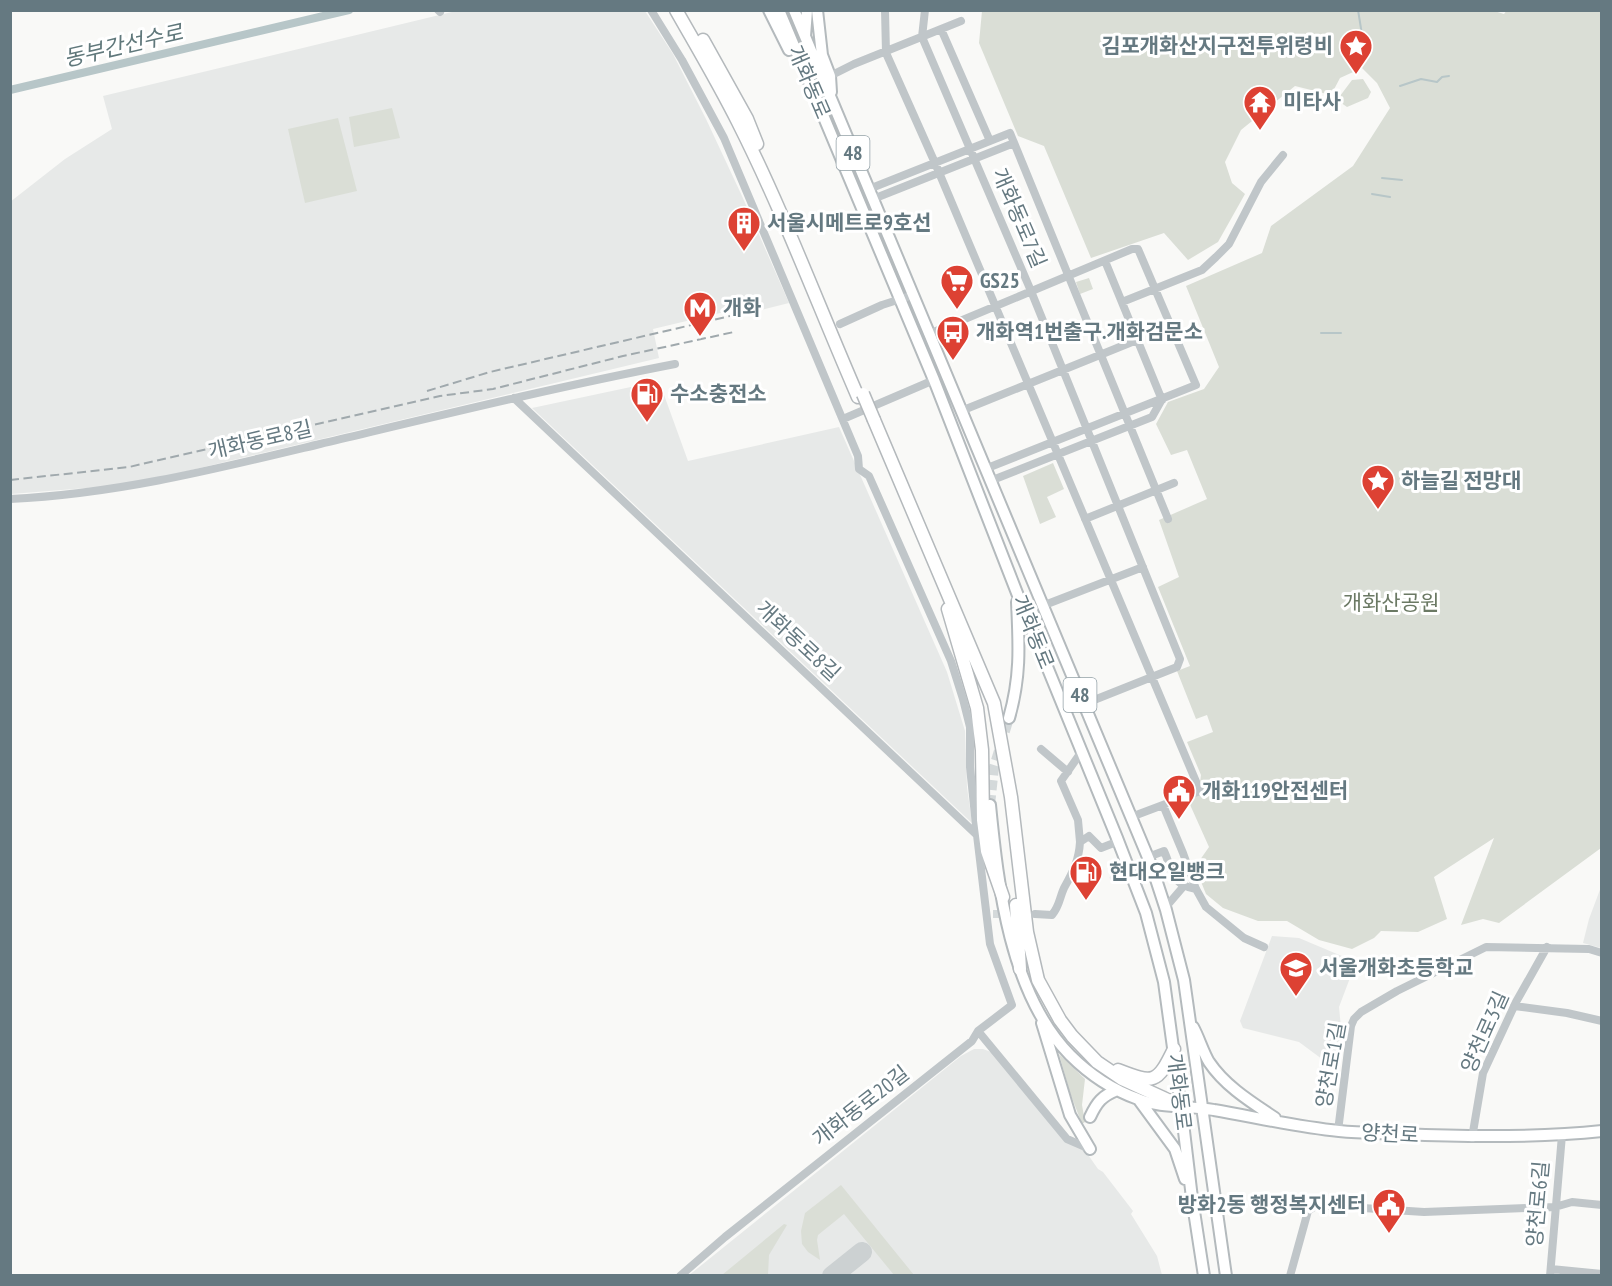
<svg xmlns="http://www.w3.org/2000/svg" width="1612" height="1286" font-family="'PT Sans Narrow','Noto Sans KR',sans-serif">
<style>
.built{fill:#e7e9e8}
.green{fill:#daded6}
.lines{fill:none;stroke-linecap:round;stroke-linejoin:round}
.stream{stroke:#b7c6c8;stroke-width:2}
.canal{stroke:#b7c6c8;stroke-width:8}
.taxiway{stroke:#ccd1d2;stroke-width:20}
.minor-tunnel{stroke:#d4d9da;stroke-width:8;stroke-dasharray:8 4;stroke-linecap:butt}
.major-tunnel{stroke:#d4d9da;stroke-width:10;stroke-dasharray:10 5;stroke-linecap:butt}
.major-casing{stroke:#b4babd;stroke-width:14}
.highway-casing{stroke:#b4b9bc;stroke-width:15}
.minor{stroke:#c0c6c9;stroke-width:8}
.major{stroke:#fff;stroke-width:10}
.highway{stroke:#fff;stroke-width:12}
.rail{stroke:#a0a9ad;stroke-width:2;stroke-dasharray:9 4.5;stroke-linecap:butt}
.highway-bridge-casing{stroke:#b4b9bc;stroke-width:15;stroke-linecap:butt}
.highway-bridge{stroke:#fff;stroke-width:12}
.labels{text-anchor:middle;stroke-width:6;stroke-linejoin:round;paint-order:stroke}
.shield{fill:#fff;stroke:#93a1a7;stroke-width:1.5}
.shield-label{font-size:20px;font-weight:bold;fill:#657981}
.poi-label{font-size:21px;font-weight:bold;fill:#657981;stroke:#fff;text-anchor:start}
.street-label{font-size:21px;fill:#657981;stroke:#fff}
.park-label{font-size:21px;fill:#6b7964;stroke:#fff}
.water-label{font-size:22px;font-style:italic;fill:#60787b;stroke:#fff}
</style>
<rect width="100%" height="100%" fill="#f9f9f7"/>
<!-- built -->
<path class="built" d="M456 11H645L673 54 706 119 742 196 789 303 749 313 737 309 653 329 659 358 154 479 112 486 11 494 10 202 65 159 112 129 103 96Z
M659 381 688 461 839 427 947 672 965 731 967 787 972 823 532 408Z
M1601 887V948L1583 943 1589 919Z
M1272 936 1299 938 1356 962 1339 1007 1341 1028 1339 1070 1330 1065 1299 1042 1243 1028 1240 1021Z
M974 1049H983L991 1052 1066 1140 1084 1149 1098 1169 1103 1172 1133 1211 1131 1214 1157 1256 1162 1275 688 1276 961 1056Z"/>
<!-- green -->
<path class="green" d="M1491 10 1504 14 1507 10 1601 11V848L1499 923 1483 919 1461 925 1494 838 1434 877 1447 919 1418 932 1381 931 1374 938 1352 949 1319 940 1287 921H1258L1223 908 1206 894 1195 867 1209 847 1187 798 1199 790 1201 775 1187 742 1213 732 1207 715 1196 719 1177 671 1190 666 1158 587 1179 577 1159 520 1207 499 1187 450 1171 455 1156 424 1168 402 1204 389 1219 367 1186 286 1262 253 1271 226 1353 166 1390 108 1377 83 1362 68 1340 78 1331 95 1295 86 1241 130 1225 162 1232 183 1245 194 1218 242 1188 260 1164 233 1091 258 1044 146 1018 136 979 43 982 11Z
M1363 79 1371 92 1368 98 1347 107 1337 100 1352 80Z
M392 108 400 138 354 147 349 117Z
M338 118 357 191 305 203 288 129Z
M1089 278 1093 289 1080 294 1076 282Z
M1053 463 1064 489 1047 497 1056 517 1040 524 1023 476Z
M1059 1054 1085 1079 1082 1105 1085 1122 1082 1124 1070 1093Z
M841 1185 914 1275H894L844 1214 818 1235 817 1240 820 1260 808 1252 802 1244 801 1231 805 1213Z
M784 1224 787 1225 769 1255 768 1275H722Z"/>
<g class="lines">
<!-- stream -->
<path class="stream" d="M1358 10 1365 53
M1400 86 1421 79 1437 82 1442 77 1449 76
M1382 178 1402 180
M1372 194 1390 197
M1321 333H1341"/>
<!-- canal -->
<path class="canal" d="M10 90 349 10"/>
<!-- taxiway -->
<path class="taxiway" d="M832 1276 862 1252"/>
<!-- minor-tunnel -->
<path class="minor-tunnel" d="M993 914H1010"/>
<!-- major-tunnel -->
<path class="major-tunnel" d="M990 805 994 767 1009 718"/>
<defs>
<path id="major" d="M769 10 789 50
M779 10 934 380 1017 593 1117 838 1146 913 1164 982 1181 1106 1192 1198 1204 1276
M794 10 1152 867 1166 910 1184 980 1226 1276
M817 10 822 55 830 76 831 92
M805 36 807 10
M1009 718C1021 676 1019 645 1017 602
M990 805C998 886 1010 994 1070 1055 1089 1074 1113 1090 1138 1099 1162 1109 1189 1105 1214 1110 1255 1117 1297 1127 1339 1131 1360 1133 1381 1133 1402 1134 1469 1137 1535 1138 1602 1131
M1042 1023 1070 1115 1090 1149
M1193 1027C1199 1038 1203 1052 1209 1062 1225 1086 1251 1102 1275 1118
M1139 1100 1175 1149 1185 1179
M1090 1117C1097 1102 1102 1096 1117 1090"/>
<path id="highway" d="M676 10C697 47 719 84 738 122 783 211 818 305 858 397
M703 40 747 119 757 144
M874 420 994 703 1011 797 1027 932 1038 980 1060 1020 1072 1036 1097 1062 1122 1079 1181 1106
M948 609 977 708 982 750 983 820 987 851 1003 897
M1016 905 1020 969
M1118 1070C1154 1084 1157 1084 1174 1049"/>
</defs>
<!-- major casing -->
<use href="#major" class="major-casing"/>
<!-- highway casing -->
<use href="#highway" class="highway-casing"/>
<!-- minor -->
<path class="minor" d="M438 10 440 12
M651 10 682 60 724 138 858 456 859 469 869 476 951 661 963 699 970 727V767L977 835
M885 10 886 53 935 163 1200 791 1131 817
M925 10 922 37 1031 291 1180 659 1177 667 1084 704
M941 29 990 141
M830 76 854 64 961 21
M869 189 1010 133 1168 519
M873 199 1014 143
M1105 261 1162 400
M1122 302 1202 270 1216 257 1229 244 1261 182 1283 155
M840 324 882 305 913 295
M929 334 1132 249H1138L1196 385 985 469
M514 398 977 835 990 944 1012 1005 978 1031 972 1041 725 1237 680 1276
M961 411 1137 340
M843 419 934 380
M990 481 1152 417 1161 401
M10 499C117 494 216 469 320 444 438 416 556 387 675 364
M1085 519 1174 483
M1042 606 1143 567
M1041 749 1068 772
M1163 805 1183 853 1196 889 1206 907 1244 938 1264 947
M1080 842 1078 820 1061 781 1082 751
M1148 857 1164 851C1173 871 1171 885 1196 889
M1114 878 1130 870
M1165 908 1183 887
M1035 914 1052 915C1060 905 1059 899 1064 888 1073 872 1079 860 1080 842L1089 836 1101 848 1119 841
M1514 1006 1567 1013 1602 1021
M978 1031 1067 1139 1090 1149
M1338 1131 1351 1026 1354 1019 1361 1012 1397 991 1486 947 1589 949 1602 953
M1472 1138 1483 1073 1516 1002 1547 947
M1551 1269 1602 1274
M1290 1276 1308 1211 1317 1205 1424 1212 1555 1207 1572 1202 1602 1205
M1550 1276 1562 1135"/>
<!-- major -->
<use href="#major" class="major"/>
<!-- highway -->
<use href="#highway" class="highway"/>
<!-- rail -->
<path class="rail" d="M427 391 490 372 730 316
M10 480 129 467 440 396 493 389 623 356 734 332"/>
<defs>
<path id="highway-bridge" d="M863 394 874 420"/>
</defs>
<!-- highway-bridge casing -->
<use href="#highway-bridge" class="highway-bridge-casing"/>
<!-- highway-bridge -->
<use href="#highway-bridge" class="highway-bridge"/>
</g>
<!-- icons -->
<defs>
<symbol id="sight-pin" viewBox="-11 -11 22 30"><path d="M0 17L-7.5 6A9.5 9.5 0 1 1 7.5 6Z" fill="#dd4133" stroke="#fff"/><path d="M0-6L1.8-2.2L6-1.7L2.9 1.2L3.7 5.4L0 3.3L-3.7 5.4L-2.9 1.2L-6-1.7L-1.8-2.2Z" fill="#fff"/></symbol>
<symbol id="temple-pin" viewBox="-11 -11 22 30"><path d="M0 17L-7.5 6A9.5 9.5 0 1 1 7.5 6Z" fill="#dd4133" stroke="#fff"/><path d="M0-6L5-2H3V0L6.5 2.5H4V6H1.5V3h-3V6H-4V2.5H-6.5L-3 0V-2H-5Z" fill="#fff"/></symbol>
<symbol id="building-pin" viewBox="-11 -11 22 30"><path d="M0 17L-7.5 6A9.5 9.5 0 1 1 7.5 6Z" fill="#dd4133" stroke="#fff"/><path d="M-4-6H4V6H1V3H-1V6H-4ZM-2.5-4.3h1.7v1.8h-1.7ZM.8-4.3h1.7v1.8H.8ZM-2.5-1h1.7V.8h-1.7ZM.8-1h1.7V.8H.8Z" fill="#fff"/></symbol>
<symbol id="supermarket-pin" viewBox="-11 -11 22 30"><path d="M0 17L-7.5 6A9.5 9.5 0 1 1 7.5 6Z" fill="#dd4133" stroke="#fff"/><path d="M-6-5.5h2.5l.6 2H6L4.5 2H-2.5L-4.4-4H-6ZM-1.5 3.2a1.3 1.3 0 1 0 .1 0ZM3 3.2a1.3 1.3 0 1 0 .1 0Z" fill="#fff"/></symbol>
<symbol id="metro-pin" viewBox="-11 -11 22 30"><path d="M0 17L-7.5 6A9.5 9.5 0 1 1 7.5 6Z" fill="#dd4133" stroke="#fff"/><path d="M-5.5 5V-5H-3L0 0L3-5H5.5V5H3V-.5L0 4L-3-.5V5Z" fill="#fff"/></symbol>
<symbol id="bus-pin" viewBox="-11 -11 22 30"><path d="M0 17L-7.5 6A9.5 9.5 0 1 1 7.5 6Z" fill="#dd4133" stroke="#fff"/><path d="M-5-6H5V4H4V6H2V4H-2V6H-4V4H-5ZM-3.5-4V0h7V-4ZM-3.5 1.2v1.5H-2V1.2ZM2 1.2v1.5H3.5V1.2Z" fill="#fff"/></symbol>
<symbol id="fuel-pin" viewBox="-11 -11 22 30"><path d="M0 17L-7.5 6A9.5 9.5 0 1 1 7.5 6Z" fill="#dd4133" stroke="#fff"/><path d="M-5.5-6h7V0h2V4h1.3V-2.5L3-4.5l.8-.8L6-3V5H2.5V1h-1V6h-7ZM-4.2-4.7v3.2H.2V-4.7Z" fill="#fff"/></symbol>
<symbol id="civic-pin" viewBox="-11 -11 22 30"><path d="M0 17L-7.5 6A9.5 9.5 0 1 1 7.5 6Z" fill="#dd4133" stroke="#fff"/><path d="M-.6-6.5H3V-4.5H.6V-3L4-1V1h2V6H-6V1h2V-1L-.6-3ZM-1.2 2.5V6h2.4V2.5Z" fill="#fff"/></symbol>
<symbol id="school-pin" viewBox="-11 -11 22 30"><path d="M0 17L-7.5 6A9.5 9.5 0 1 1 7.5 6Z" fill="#dd4133" stroke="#fff"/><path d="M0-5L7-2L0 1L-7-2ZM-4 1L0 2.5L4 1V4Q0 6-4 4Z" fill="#fff"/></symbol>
</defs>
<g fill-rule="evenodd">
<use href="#sight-pin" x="1337" y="27" width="38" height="52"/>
<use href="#temple-pin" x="1241" y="83" width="38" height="52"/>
<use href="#building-pin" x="725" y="204" width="38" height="52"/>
<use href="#supermarket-pin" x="938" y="262" width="38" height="52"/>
<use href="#metro-pin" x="681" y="289" width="38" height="52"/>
<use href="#bus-pin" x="934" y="313" width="38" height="52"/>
<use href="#fuel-pin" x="628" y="375" width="38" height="52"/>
<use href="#sight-pin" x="1359" y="462" width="38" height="52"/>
<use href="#civic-pin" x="1160" y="772" width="38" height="52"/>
<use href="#fuel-pin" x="1067" y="853" width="38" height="52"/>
<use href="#school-pin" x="1277" y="949" width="38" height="52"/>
<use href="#civic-pin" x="1370" y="1186" width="38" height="52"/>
</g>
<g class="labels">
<!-- shield labels -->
<g class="shield">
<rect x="836.5" y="136" width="33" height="34" rx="4.5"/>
<rect x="1063.5" y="678" width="33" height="34" rx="4.5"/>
</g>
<g class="shield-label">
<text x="853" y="160">48</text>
<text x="1080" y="702">48</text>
</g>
<!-- poi labels -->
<g class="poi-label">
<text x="1333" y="53" text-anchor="end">김포개화산지구전투위령비</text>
<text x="1283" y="109">미타사</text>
<text x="767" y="230">서울시메트로9호선</text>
<text x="980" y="288">GS25</text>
<text x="723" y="315">개화</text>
<text x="976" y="339">개화역1번출구.개화검문소</text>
<text x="670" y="401">수소충전소</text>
<text x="1401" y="488">하늘길 전망대</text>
<text x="1202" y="798">개화119안전센터</text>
<text x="1109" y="879">현대오일뱅크</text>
<text x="1319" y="975">서울개화초등학교</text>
<text x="1366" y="1212" text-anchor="end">방화2동 행정복지센터</text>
</g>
<!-- street labels -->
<g class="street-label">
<text transform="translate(809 82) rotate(67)" y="7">개화동로</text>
<text transform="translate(1019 218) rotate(67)" y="7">개화동로7길</text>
<text transform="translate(260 440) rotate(-13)" y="7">개화동로8길</text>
<text transform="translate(1033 632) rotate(68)" y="7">개화동로</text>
<text transform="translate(798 641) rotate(43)" y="7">개화동로8길</text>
<text transform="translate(1485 1032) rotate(-66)" y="7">양천로3길</text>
<text transform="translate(1331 1065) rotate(-80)" y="7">양천로1길</text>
<text transform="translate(1179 1092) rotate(83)" y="7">개화동로</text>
<text transform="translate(861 1106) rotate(-38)" y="7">개화동로20길</text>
<text transform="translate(1390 1134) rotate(3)" y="7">양천로</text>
<text transform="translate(1538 1204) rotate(-85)" y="7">양천로6길</text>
</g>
<!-- park labels -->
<g class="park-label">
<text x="1391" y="610">개화산공원</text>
</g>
<!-- water labels -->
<g class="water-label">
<text transform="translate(123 45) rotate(-13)" y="8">동부간선수로</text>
</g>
</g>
<!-- border -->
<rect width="1612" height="1286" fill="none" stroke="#657981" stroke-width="24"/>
</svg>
